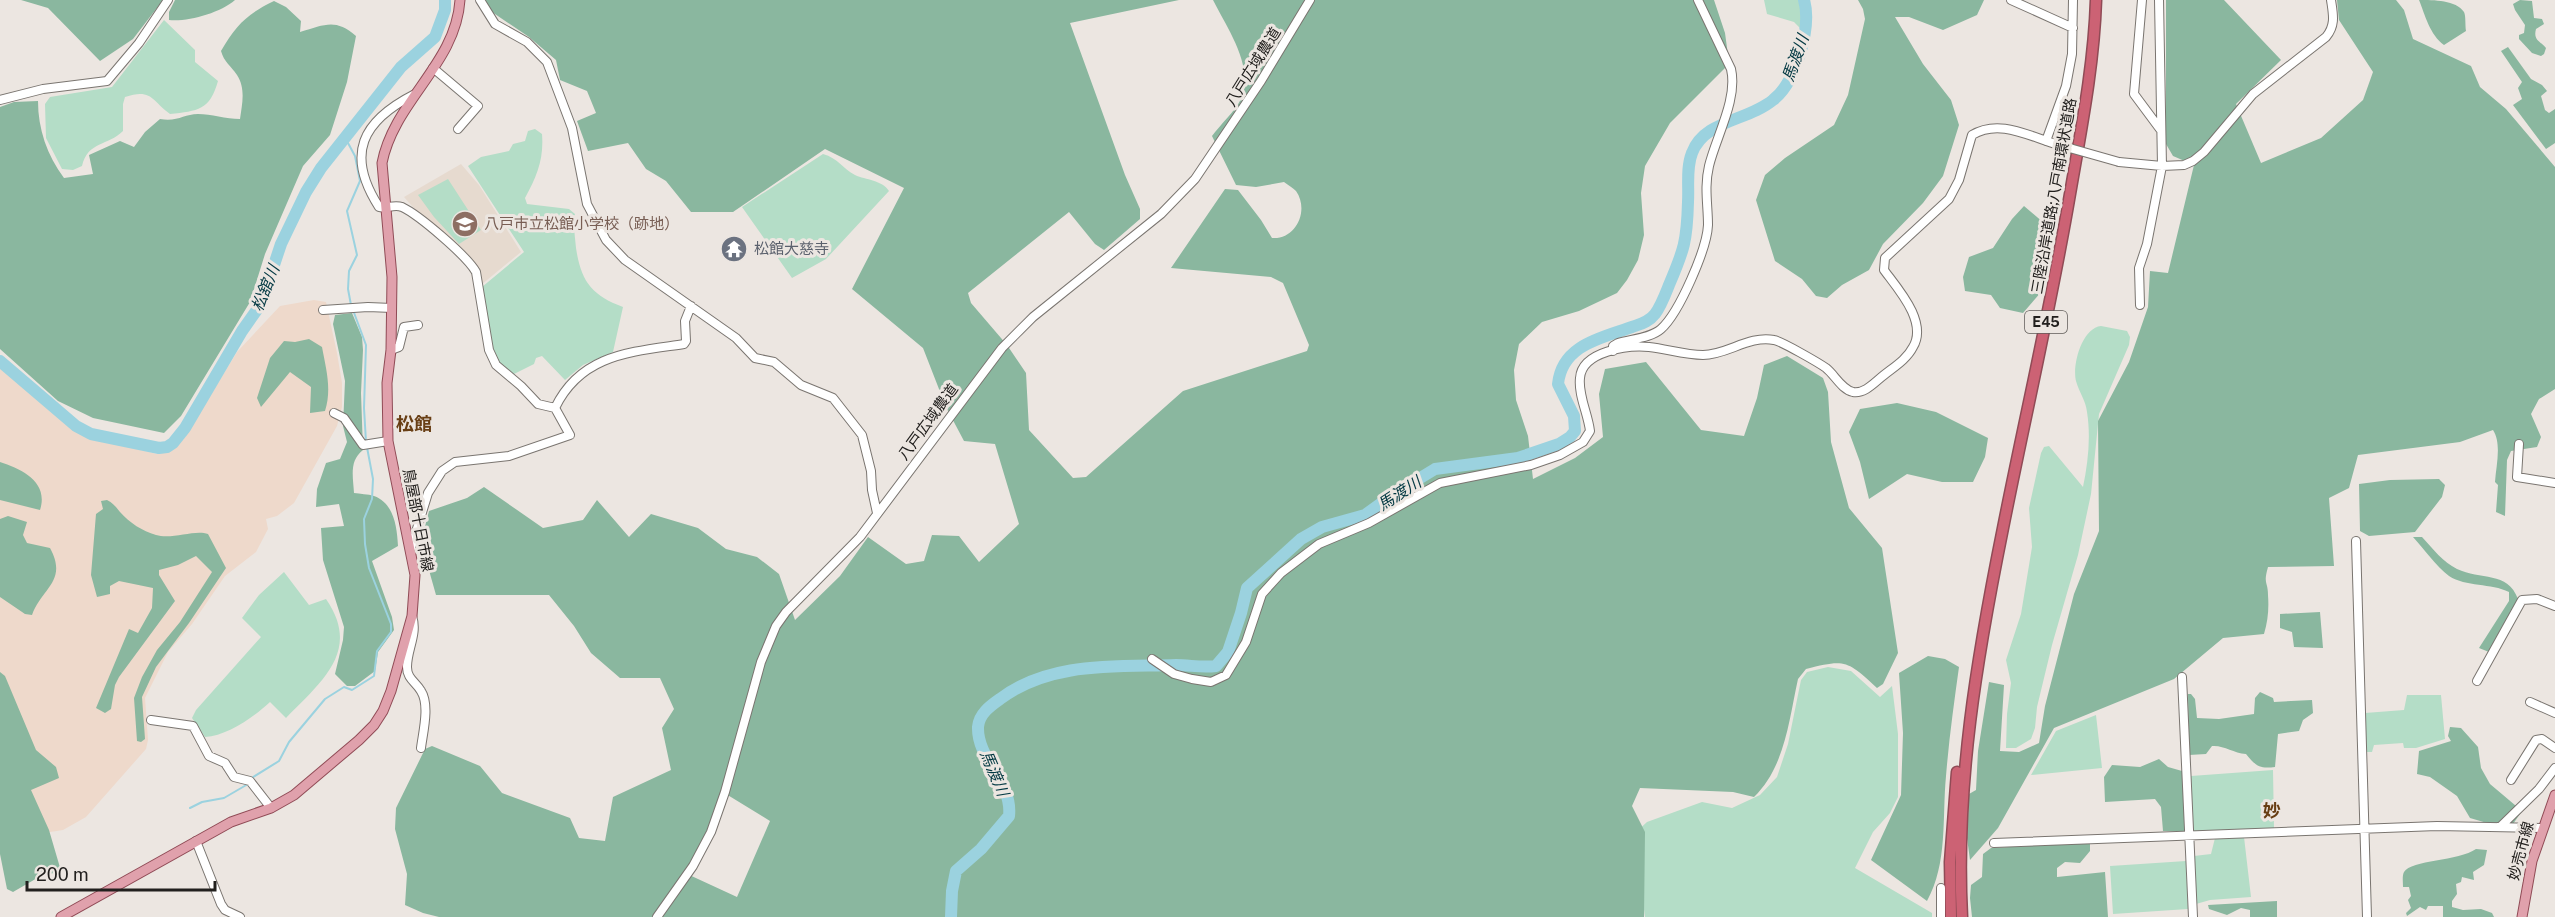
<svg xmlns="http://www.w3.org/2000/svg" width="2555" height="917" font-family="'Public Sans','Noto Sans JP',sans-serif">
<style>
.industrial{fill:#eed9cb}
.built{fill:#e6dacf}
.green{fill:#b4ddc7}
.forest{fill:#8ab79f;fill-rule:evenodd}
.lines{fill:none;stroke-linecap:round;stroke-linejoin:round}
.stream{stroke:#9bd2df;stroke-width:2}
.river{stroke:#9bd2df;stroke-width:12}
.minor-casing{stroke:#7a7570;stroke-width:10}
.major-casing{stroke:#904b56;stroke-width:11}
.highway-casing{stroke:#904b56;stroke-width:13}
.minor{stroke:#fff;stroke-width:8}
.major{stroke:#e0a1ac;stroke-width:9}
.highway{stroke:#cc6274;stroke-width:10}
.minor-bridge-casing{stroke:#7a7570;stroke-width:10;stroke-linecap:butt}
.minor-bridge{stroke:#fff;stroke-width:8}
.labels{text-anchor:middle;stroke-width:6;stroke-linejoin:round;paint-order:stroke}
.shield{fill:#ece6e1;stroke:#5f5b58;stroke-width:1.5}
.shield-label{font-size:14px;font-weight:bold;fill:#22201e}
.street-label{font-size:15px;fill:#22201e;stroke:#ece6e1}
.education-label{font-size:15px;fill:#785e54;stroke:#ece6e1;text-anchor:start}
.worship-label{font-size:15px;fill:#5b616d;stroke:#ece6e1;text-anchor:start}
.water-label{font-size:16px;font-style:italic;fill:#023842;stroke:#ece6e1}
.quarter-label{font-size:18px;font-weight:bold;fill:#683e14;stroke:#ece6e1}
</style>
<rect width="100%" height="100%" fill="#ece6e1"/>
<!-- industrial -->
<path class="industrial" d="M314 300 326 302 337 353 342 383V407L337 426 294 503 277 516 266 519 268 529 256 552 225 576 192 624 168 652 145 698 148 740 146 749 86 817 63 830 44 833 0 736V365L75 429 88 437 157 454 168 451 183 440 237 352 280 306Z"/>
<!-- built -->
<path class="built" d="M461 164 479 185 521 252 481 285 480 274 429 225 404 197Z"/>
<!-- green -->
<path class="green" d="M1764 0H1799L1802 12 1803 27 1801 29 1794 22 1767 14Z
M164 20 195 50V62L218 81C210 110 198 111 170 114 152 101 152 88 125 97L123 104V131C108 146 88 141 82 166L73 170 62 169 46 138 45 104 50 97 112 87Z
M535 129 542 134C544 159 537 176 525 198L527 204 569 209 575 214C573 226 575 236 576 248 581 281 591 295 623 307L613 352 583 365 565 380 542 356 536 358 534 364 512 375 497 361 491 345 482 287 524 252 468 166 481 157 509 151 513 144 525 141 528 131Z
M823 154C838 158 843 169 855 175 866 180 882 180 889 191L826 259 792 278 742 207Z
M448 179 481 230 459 244 434 217 418 195Z
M2101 326 2127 331 2130 337 2129 345 2099 414 2091 494 2078 555 2052 645 2037 707 2035 728 2031 739 2016 748H2006L2007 714 2011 683 2006 660 2021 614 2032 547 2029 508 2041 453 2044 447 2049 446 2083 487C2088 463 2091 437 2087 412 2086 401 2079 392 2076 381 2072 365 2082 328 2101 326Z
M284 572 309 605 326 599C362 651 321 682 286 718L270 702C254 717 227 736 205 737L192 718 196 710 261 637 242 618 259 595Z
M1828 667 1851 671 1880 697 1892 686 1898 734V797L1890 813 1873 832 1855 868 1932 913V917H1645L1634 834 1647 822 1702 802 1732 808 1760 795 1777 777 1788 744 1801 680 1807 672Z
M2407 695H2441L2445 739 2416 748H2404L2403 743 2374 745 2372 752H2366L2365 713 2404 710Z
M2096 715 2102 768 2031 775 2056 731Z
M2273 770 2274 828 2193 832 2191 776Z
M2244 837 2251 897 2210 900 2196 904 2194 856 2211 854 2215 838Z
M2186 861 2188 909 2113 914 2110 866Z"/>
<!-- forest -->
<path class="forest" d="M21 0H163L133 39 100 61 48 8Z
M175 0H235C220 13 188 22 169 20V12Z
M485 0H1179L1070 23 1125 175 1140 209V219L1104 250 1095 244 1069 212 968 293 971 303 1007 345 1026 373 1029 430 1073 478 1086 477 1183 391 1307 351 1309 345 1283 283 1271 277 1171 268 1225 189 1238 190 1261 220 1272 238C1295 240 1310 211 1296 191 1293 188 1288 185 1284 182L1256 187 1236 185 1212 136C1220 125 1236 110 1241 99 1255 67 1227 28 1213 0H1714L1725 33 1728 55 1725 68 1670 123 1645 166 1641 193 1644 235 1638 260 1627 280 1617 293 1579 311 1542 322 1519 344 1514 370 1516 400 1528 436 1533 479 1575 458 1603 437 1599 394 1605 369 1646 362 1701 430 1744 436 1757 398 1764 365 1787 356 1823 378 1828 392 1831 442 1849 508 1882 548 1898 653 1883 684 1877 688C1847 660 1845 659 1806 669L1798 679C1789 720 1785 767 1754 797L1733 792 1640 788 1632 806 1645 832 1644 917H439L423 913 405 905 407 874 395 829 396 808 425 749 432 746 480 766 502 793 570 818 579 838 605 841 613 797 671 770 662 728 674 709 660 678H620L591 653 574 626 549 595H436L421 542 429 511 467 498 484 487 543 528 583 520 597 500 629 537 651 514 698 528 726 549 757 557 779 574 795 620 840 576 868 537 906 564 924 561 932 535 959 536 979 562 1019 524 995 444 964 441 946 407 923 348 852 289 904 188 825 149 733 212H691L666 181 646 169 628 143 588 151 577 121 596 113 587 91 560 80 556 60 529 37 492 12ZM726 794 770 821 737 897 685 873Z
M1858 0H1984L1977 15 1943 30 1909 17H1895L1923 64 1951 100 1959 125 1943 176 1923 203 1883 244 1869 270 1842 285 1827 298 1816 296 1802 279 1775 261 1756 200 1765 175 1785 158 1834 125 1848 95 1865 19 1863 9Z
M2166 0H2224L2281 60 2236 104 2261 163 2321 138 2363 100 2373 72 2339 20 2337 0H2396L2404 10 2413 39 2471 66 2480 87 2506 109 2555 167V389L2539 399 2531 414 2541 437 2537 447 2511 451 2507 460 2505 516 2496 512 2498 485 2495 482C2496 466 2502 444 2493 430L2460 442 2358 455 2349 488 2329 498 2334 566 2268 567C2263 585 2268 581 2268 595 2269 609 2268 621 2264 634L2223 638 2174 679 2054 728 1998 828 1970 860 1967 838 1969 794 1976 790 1978 751 1989 682 2004 685 2000 751 2019 752 2039 743 2045 706 2074 594 2099 531 2098 421 2129 362 2148 307 2150 271 2168 273 2194 165 2173 156 2166 144Z
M2419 0C2434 0 2456 0 2464 12 2466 16 2465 25 2466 31L2444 45C2430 35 2425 15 2419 0Z
M2520 0 2532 1 2534 18 2542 19 2544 24 2536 29C2533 40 2540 41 2546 48L2544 54 2541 56 2532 53 2519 39V35L2524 33 2525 25 2515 10 2513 4Z
M274 1 286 7 301 21 300 32C325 25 335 18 356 36L347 82 330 135 303 166 265 254 250 302 181 416 164 433 93 418 58 401 0 349V107L14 102 38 101C38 129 47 155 64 178L93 174 89 155 120 141 134 147 145 132 160 119C178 122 184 114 198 114 211 114 226 119 240 119 242 104 246 89 237 75 231 66 224 62 221 51 236 25 247 14 274 1Z
M2508 47 2531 79 2542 85 2547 91 2541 96 2545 110 2549 113 2555 109V143L2546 149 2513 105 2522 99 2518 88 2522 82 2501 51Z
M2024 206 2044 223 2050 234 2042 291 2023 313 2000 308 1991 295 1965 291 1963 277 1969 257 1993 248 2012 219Z
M352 313 362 337 363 350 361 393 363 450C349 461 353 476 354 493 360 494 368 494 374 496 394 503 397 527 398 546L372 561 392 617 394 630 378 652 375 671 355 686H347L335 674 343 640 344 627 323 560 321 528 344 526 339 504 316 507 317 489 326 463 340 459 347 442 343 426 345 381 333 324 335 315Z
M309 339 322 347C326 369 332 389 325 411L310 413 311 387 290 372 261 407 257 398 270 358 284 341 295 342Z
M1897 403 1936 412 1988 438 1985 457 1973 482H1942L1907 474 1869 499 1860 462 1849 432 1860 409Z
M0 462C22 469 49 482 40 510L0 500Z
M2439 479 2445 485 2442 497 2415 532 2369 536 2360 531 2359 484 2390 480Z
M107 500C113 503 116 507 120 512 130 523 142 531 156 535 172 540 195 529 208 534L226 568 189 623 156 667 142 697 145 739 141 742 137 741 134 698 142 677 157 650 180 622 212 572 196 556 178 565 159 570V575L175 601 119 677 115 685 111 709 105 713 96 708 129 629 138 633 152 608 153 588 119 581 110 586V594L97 597 91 575 96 514 103 509 101 501Z
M8 516 27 522 23 535 27 543 50 548C68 581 42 588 32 615L25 614 0 597V519Z
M2413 537H2422C2433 549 2443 562 2457 569 2480 580 2508 571 2518 599L2489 652 2479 648 2509 601V592C2491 583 2466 587 2449 576 2436 566 2424 549 2413 537Z
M2320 612 2323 648 2294 647 2292 632 2280 628V614Z
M1928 656 1945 659 1959 667C1954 703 1949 739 1946 776 1942 818 1948 863 1927 901L1871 860 1901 795 1903 733 1899 673Z
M0 672 5 676 36 750 56 767 59 778 31 790 49 830 61 871 39 877 13 892 7 889 0 854Z
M2260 692 2273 698 2274 702 2312 700 2313 713 2303 720 2299 731 2278 734 2275 767C2259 769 2256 766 2246 754 2233 753 2224 745 2212 746L2206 754 2189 755 2188 694H2191L2195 699 2197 718 2219 719 2254 714 2255 698Z
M2450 727 2461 728 2478 747 2481 768 2490 784 2522 811 2513 824 2487 823 2470 818 2457 796 2430 777 2417 774 2419 751 2451 741 2448 736Z
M2159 759 2168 767 2182 771 2185 831H2163L2161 807 2155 799 2105 802 2104 777 2112 765 2140 767Z
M2090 843V851L2080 863 2065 862 2057 868V877L2105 872 2108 917H1972L1970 898 1971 885 1982 877 1983 854 1991 848Z
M2476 849 2487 850 2484 865 2473 872 2474 880 2462 877 2461 882 2456 884 2457 894 2452 901V907L2463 910 2481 909 2492 913 2494 917H2443V906H2428L2426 910 2420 907 2407 916 2406 913 2411 908 2408 900 2411 896 2409 887H2403C2403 882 2402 876 2404 872 2411 860 2459 861 2476 849Z
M2277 901V917H2250V910L2241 908 2227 915 2209 909 2208 905Z"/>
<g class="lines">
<!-- stream -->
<path class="stream" d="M343 139 348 143 355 156 360 181 347 211 357 255 349 271 348 289 351 305
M250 779 279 761 289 742 325 699 344 687 352 690 374 676 377 651 391 632V624L369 568 365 544 364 519 372 499 373 479 366 442 364 408 366 345 353 310
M190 808 202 802 224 798 248 784"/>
<!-- river -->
<path class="river" d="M0 361 76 426 91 434 159 448 167 447 173 443 185 428 242 331 261 304 281 244 306 192 321 168 401 67 435 37 445 10V0
M951 917 952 891 956 871 981 849 1009 816C1013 782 977 760 978 727 979 714 990 706 1000 699 1050 661 1117 667 1176 665 1190 665 1202 668 1216 666L1228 652 1241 613 1247 588 1301 539 1322 527 1365 515 1394 494 1435 469 1518 458 1559 444 1570 437 1575 431 1574 416 1558 384C1562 345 1601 338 1632 327 1640 324 1649 322 1655 314 1661 306 1665 295 1669 285 1684 250 1687 241 1688 202 1689 186 1686 168 1692 153 1704 120 1748 121 1773 100 1788 88 1794 71 1800 54 1805 37 1809 17 1804 0"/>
<defs>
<path id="minor" d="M480 0 495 24 527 42 547 62 572 128 587 204 606 240 625 260 736 338 755 358 774 362 801 385 833 398 862 435 871 471 872 490 877 513
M2011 0 2073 28
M2142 0 2134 94 2160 129
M433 68 478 106 458 129
M0 100 43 89 107 81 139 43 168 0
M2046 141 2066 86 2072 54 2073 0
M2119 162 2162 166 2184 165 2193 161 2204 152 2253 94 2326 37C2336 25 2333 14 2331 0
M2140 305 2139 268 2147 244 2162 166 2159 0
M323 310 368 307 392 308
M391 350 399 347 404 327 418 325
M1613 351V346L1618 343C1631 339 1651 338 1661 329 1679 313 1707 249 1708 225 1708 205 1704 187 1709 166 1716 137 1738 99 1731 69L1698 0
M555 408C581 354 631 352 684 344L686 341 685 321 691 306
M334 413 344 418 363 445 388 441
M2519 444 2517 477 2555 483
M2356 541 2367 917
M411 548 428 493 442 471 455 462 509 456 570 435 555 408 538 404 521 386 496 365 489 350 476 272C467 256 419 215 402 207 394 204 386 209 379 207 345 154 362 121 415 94
M412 616C418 634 407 649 407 667 407 679 416 682 421 691 430 705 423 732 421 748
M1152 659 1174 674 1192 679 1211 682 1226 675 1246 642 1262 594 1281 573 1319 544 1369 523 1440 483 1531 465 1560 455 1583 442 1590 431C1588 414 1578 395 1580 378 1582 351 1628 345 1649 347 1667 349 1685 355 1703 355 1727 355 1749 335 1774 340 1781 341 1819 363 1826 368 1835 375 1841 389 1853 392 1865 394 1875 382 1884 375 1894 367 1907 359 1913 347 1928 322 1898 289 1884 270L1885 258 1949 199 1959 180 1972 135C2000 118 2030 137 2059 145
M2182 677 2193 917
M2477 681 2522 600 2537 599 2555 606
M2530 702 2555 713
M151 720 193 726 209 756 225 763 234 777 250 781 271 808
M2511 780 2536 740 2542 739 2555 748
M2500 827 2539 789 2555 768
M196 841 221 904 225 910 240 917
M1994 843 2437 826 2542 828
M657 917 693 866 711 832 725 792 761 662 776 626 786 612 860 537 1002 348 1033 317 1161 214 1195 179 1261 81 1310 0
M1941 917V888"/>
<path id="major" d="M61 917 231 822 271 808 294 795 359 740 374 725 383 711 391 691 412 616 415 575 388 441 387 383 391 350 392 277 382 163C394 101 456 64 460 0
M2522 917 2532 861 2555 795"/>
<path id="highway" d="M1951 917 1950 862 1957 772
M1962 917C1955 785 1977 657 2003 528 2025 417 2051 306 2070 194 2081 130 2094 65 2096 0"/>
</defs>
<!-- minor casing -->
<use href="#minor" class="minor-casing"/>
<!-- major casing -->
<use href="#major" class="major-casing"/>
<!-- highway casing -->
<use href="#highway" class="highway-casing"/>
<!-- minor -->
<use href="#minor" class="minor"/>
<!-- major -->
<use href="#major" class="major"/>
<!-- highway -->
<use href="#highway" class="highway"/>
<defs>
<path id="minor-bridge" d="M2059 145 2119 162"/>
</defs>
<!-- minor-bridge casing -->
<use href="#minor-bridge" class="minor-bridge-casing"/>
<!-- minor-bridge -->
<use href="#minor-bridge" class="minor-bridge"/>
</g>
<!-- icons -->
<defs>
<symbol id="school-disc" viewBox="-11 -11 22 22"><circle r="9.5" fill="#8d6e63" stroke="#ece6e1"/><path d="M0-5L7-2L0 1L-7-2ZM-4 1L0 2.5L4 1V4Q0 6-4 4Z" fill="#fff"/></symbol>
<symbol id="temple-disc" viewBox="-11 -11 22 22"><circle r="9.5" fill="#6b7280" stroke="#ece6e1"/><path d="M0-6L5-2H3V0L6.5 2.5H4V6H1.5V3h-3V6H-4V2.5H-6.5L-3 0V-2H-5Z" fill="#fff"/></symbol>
</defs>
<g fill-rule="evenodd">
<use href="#school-disc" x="450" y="209" width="30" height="30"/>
<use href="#temple-disc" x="719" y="234" width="30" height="30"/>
</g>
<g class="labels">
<!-- shield labels -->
<rect class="shield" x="2025" y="311" width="42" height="22" rx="4.5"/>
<g class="shield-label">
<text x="2046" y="327">E45</text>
</g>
<!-- street labels -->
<g class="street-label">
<text transform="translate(1253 67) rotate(-58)" y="5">八戸広域農道</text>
<text transform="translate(2054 196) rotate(-80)" y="5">三陸沿岸道路;八戸南環状道路</text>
<text transform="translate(928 422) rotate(-54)" y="5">八戸広域農道</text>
<text transform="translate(418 520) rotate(79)" y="5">鳥屋部十日市線</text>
<text transform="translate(2521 851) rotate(-75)" y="5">妙売市線</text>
</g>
<!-- education labels -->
<g class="education-label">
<text x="484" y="229">八戸市立松館小学校（跡地）</text>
</g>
<!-- worship labels -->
<g class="worship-label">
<text x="754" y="254">松館大慈寺</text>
</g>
<!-- water labels -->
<g class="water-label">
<text transform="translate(1795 58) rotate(-70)" y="6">馬渡川</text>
<text transform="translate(265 288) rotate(-68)" y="6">松舘川</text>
<text transform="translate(1399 493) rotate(-33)" y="6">馬渡川</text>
<text transform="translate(995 773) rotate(67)" y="6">馬渡川</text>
</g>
<!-- quarter labels -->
<g class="quarter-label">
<text x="414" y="430">松館</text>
<text x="2272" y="817">妙</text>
</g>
</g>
<!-- scale -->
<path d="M27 881v9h188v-9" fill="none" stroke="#22201e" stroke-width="3"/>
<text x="36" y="881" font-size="18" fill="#22201e" stroke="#ece6e1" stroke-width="4.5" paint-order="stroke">200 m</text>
</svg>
